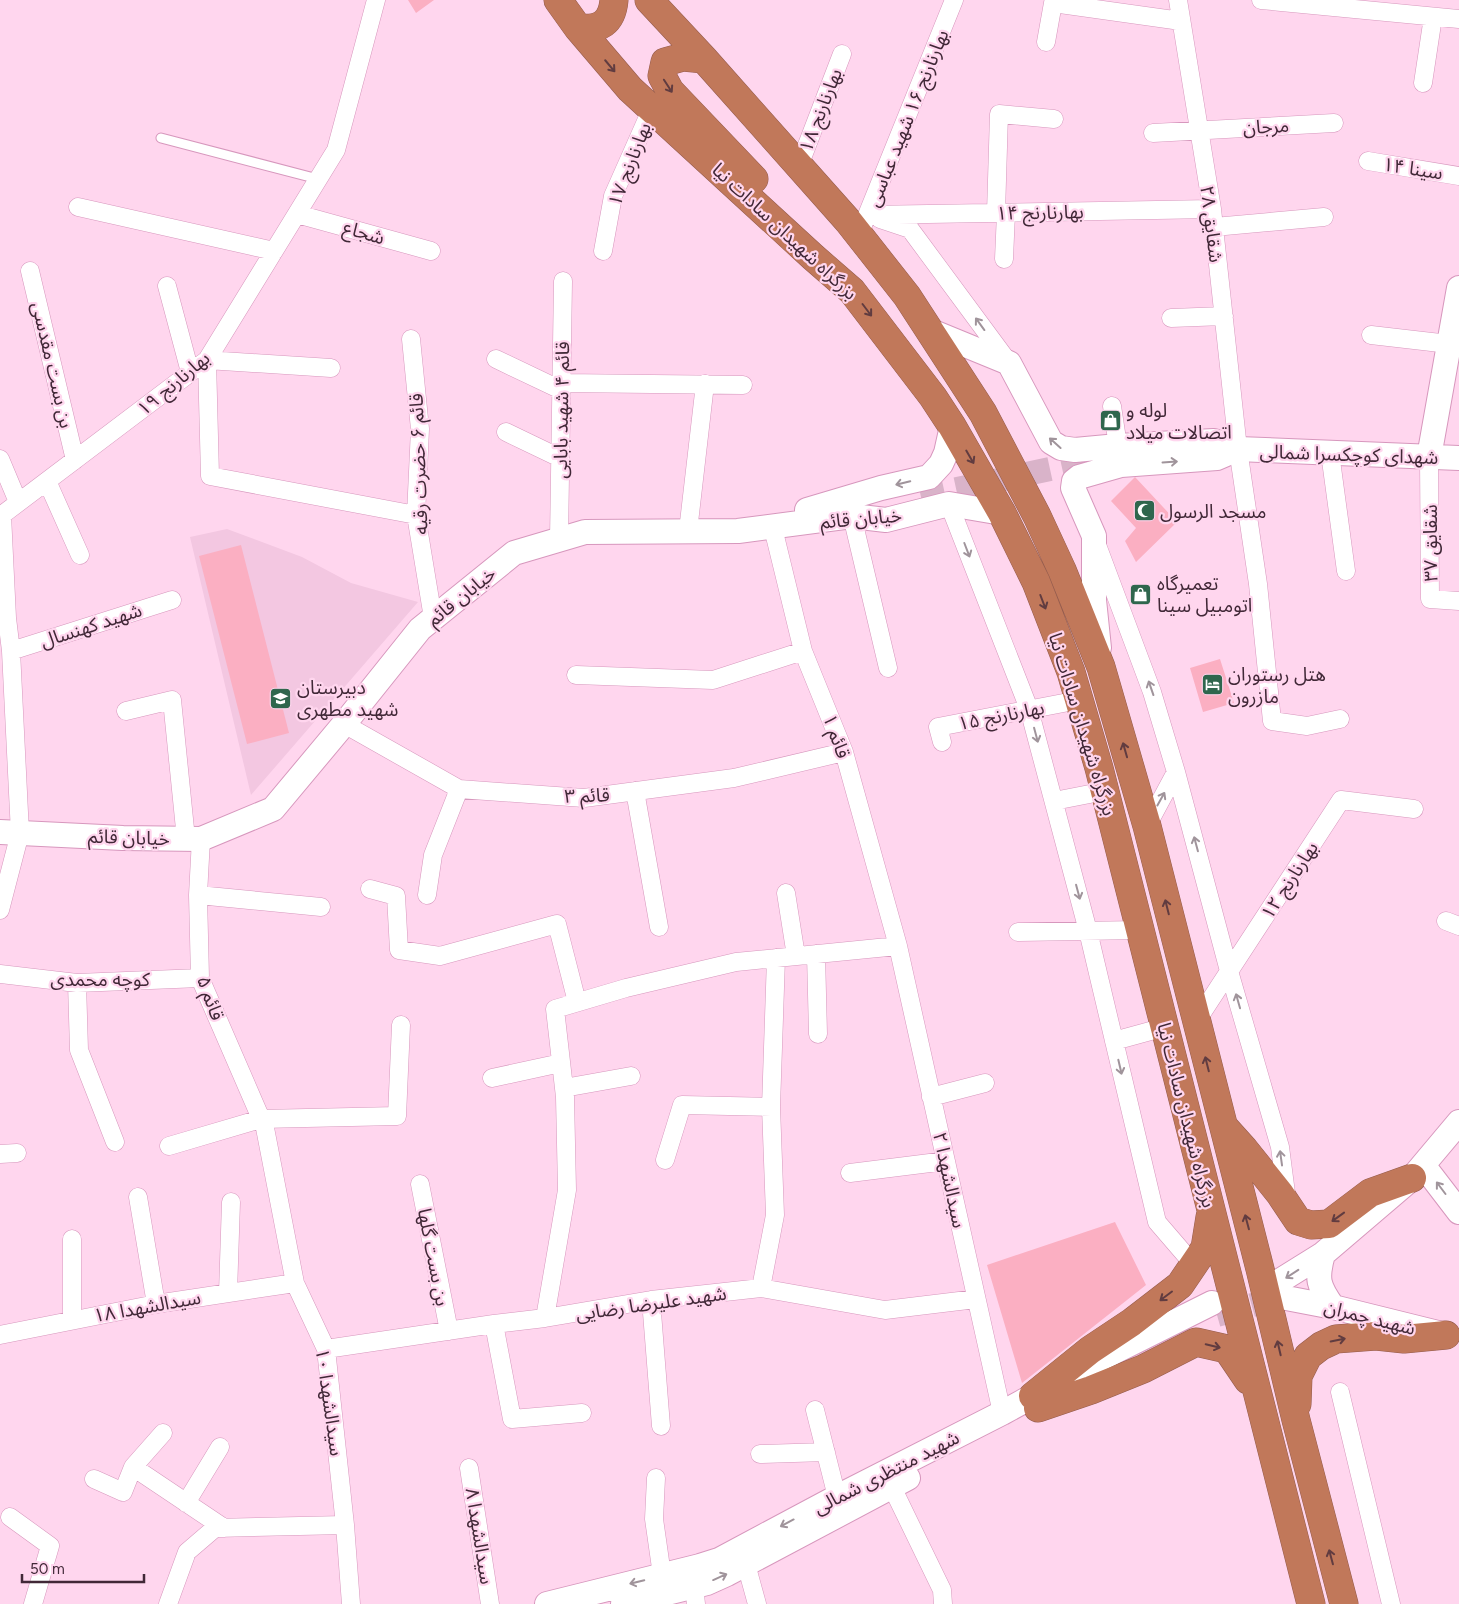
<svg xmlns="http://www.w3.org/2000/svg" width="1459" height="1604" font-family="Figtree,'Noto Sans Arabic',sans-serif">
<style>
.built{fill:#f3c7e1}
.building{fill:#fbafc2}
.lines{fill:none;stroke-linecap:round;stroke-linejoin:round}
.secondary-tunnel{stroke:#d9b3c9;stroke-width:24;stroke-dasharray:24 12;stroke-linecap:butt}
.lane-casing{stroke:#d797bd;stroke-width:11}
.street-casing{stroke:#d797bd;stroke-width:19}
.secondary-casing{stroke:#d797bd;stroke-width:26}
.highway-casing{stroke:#945c4e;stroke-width:29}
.lane{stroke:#fff;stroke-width:9}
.street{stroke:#fff;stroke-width:18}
.secondary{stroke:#fff;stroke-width:24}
.highway{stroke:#c1785a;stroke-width:28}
.oneway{stroke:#613c40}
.oneway2{stroke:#a0949b}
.labels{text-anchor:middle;stroke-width:4.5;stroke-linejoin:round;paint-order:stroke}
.street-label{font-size:19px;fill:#412837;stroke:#ffd6ee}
.poi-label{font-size:19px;fill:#412837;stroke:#ffd6ee;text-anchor:start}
</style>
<rect width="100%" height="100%" fill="#ffd6ee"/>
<!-- built -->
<path class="built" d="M227 529 302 557 351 583 418 602 251 795 190 537Z"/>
<!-- building -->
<path class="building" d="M408 0H434L416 13Z
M1135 477 1177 522 1136 562 1125 541 1136 528 1111 501Z
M241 545 289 733 247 744 199 556Z
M1220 659 1234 703 1203 712 1190 668Z
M1115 1222 1146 1285 1022 1383 987 1265Z"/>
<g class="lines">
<!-- secondary-tunnel -->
<path class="secondary-tunnel" d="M921 497 1091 460
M1217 1315 1281 1297"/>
<defs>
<path id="lane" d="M161 138 318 179"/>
<path id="street" d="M1178 0 1212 209 1238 449 1258 584 1272 721 1307 726 1340 719
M1261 0 1459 19
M1046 42 1053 3 1181 21
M1423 83 1433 17
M1153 133 1334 123
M1368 161 1459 176
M799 166 842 54
M78 207 274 251
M996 213 999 114 1054 119
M297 214 431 251
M868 215 1212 209
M880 219 910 229 1009 363
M863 225 954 0
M1214 227 1324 217
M603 251 613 196 652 108
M1004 259 1006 213
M30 271 75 460
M167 286 190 372
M1171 318 1224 316
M1371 335 1449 344
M411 339 420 429 416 515 433 618
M496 359 561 390
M331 368 207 360 210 476 416 515
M561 383 743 385
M1112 406 1118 446
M506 432 560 458
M1330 453 1346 571
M1429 457 1430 599 1459 601
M0 459 18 502
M47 481 80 555
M949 504 1029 709 1088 931 1157 1222 1194 1265
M852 516 888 668
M773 528 803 651 844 752 898 946 1002 1413
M688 531 705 384
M559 540 563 281
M1097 545 1152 692 1176 772 1229 971 1280 1147 1287 1201
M11 651 172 600
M576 675 713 680 803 651
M126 711 172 700 186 839
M344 724 459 789 584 798 734 778 844 752
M942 742 938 727 1079 700
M635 791 659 927
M1054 801 1105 791
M1147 826 1176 772
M201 839 198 895 200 978 265 1128 295 1283 326 1349 345 1525 351 1604
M370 889 396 896 399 950 440 956 557 924 577 1002
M786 893 796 956
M198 895 321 907
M427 895 433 855 459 789
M0 910 20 833 11 651 7 618 2 515 207 360 336 150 376 0
M1446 921 1459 926
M1018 932 1140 930
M816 954 818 1034
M0 974 77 983 200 978
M77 983 79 1050 115 1142
M1196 1022 1341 800 1414 809
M1114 1041 1165 1027
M492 1078 561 1063
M564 1088 631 1076
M931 1097 985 1083
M169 1146 261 1119 397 1116 401 1025
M0 1154 17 1153
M665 1160 682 1105 771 1107
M850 1173 946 1161
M420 1184 449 1331
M138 1197 156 1304
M761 1288 775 1215 771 1107 776 958
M228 1293 231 1202
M651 1300 661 1426
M545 1318 567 1190 565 1097 555 1009 626 988 736 962 898 946
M72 1319V1239
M494 1324 512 1419 582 1413
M0 1335 156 1304 295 1283
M326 1349 494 1324 545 1318 651 1300 761 1288 885 1310 976 1299
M1340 1392 1391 1604
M815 1410 837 1497
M760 1454 826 1452
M133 1467 163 1433
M469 1468 490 1604
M656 1478 654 1519 662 1575
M94 1479 123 1492 133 1467 224 1528
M892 1487 942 1590 943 1604
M186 1503 220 1447
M10 1517 50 1546 33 1604
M746 1564 757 1604
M694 1586 696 1604
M168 1604 187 1552 215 1528 345 1525"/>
<path id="secondary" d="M931 331 1009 363 1051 442 1061 448 1075 450 1118 446 1214 441 1238 449 1459 458
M1429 457 1459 288
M807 510 881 488 929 477 941 464 946 453 952 426
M1099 648 1094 600V536L1073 488 1074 481 1079 477 1121 465 1217 458 1238 449
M0 832 123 838 201 839 273 809 344 724 420 629 514 553 585 532 738 531 852 516 886 520 949 504 1002 513
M1423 1165 1459 1212
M1323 1254C1316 1279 1318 1286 1333 1307
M1278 1282 1323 1254 1412 1178 1459 1122
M1281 1297 1333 1307 1438 1333
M547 1604 700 1566 719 1560 837 1497 1002 1413 1104 1357 1212 1303
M623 1604 707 1583 727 1574 908 1478"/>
<path id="highway" d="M558 0 578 28 630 89 813 257 852 291 933 397 952 426 1002 513 1036 582 1071 672 1099 768 1311 1604
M649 0 704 59 848 221 907 296 983 413 1037 516 1062 570 1101 667 1147 826 1260 1269 1296 1420 1344 1604
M578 28C600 30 612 23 614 0
M704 59 683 57 665 62 662 76 670 91 754 179
M1226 1129 1244 1149 1280 1194 1298 1221 1311 1225 1329 1224 1370 1193 1412 1178
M1033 1396 1090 1350 1132 1322 1180 1285 1205 1248 1210 1217
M1297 1404 1298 1376 1308 1356 1321 1346 1336 1339 1376 1336 1404 1339 1446 1335
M1038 1408 1091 1390 1143 1369 1196 1342 1227 1349 1248 1380"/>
</defs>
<!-- lane casing -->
<use href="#lane" class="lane-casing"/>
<!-- street casing -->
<use href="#street" class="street-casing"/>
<!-- secondary casing -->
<use href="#secondary" class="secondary-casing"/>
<!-- highway casing -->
<use href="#highway" class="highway-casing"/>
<!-- lane -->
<use href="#lane" class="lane"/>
<!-- street -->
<use href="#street" class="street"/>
<!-- secondary -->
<use href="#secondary" class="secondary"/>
<!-- highway -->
<use href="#highway" class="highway"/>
</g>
<!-- one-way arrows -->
<defs><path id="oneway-shaft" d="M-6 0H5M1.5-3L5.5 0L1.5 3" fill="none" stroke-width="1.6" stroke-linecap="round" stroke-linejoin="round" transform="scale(1.25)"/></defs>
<g class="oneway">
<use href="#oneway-shaft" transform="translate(610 66) rotate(50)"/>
<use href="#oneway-shaft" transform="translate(668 86) rotate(57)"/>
<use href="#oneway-shaft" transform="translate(867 310) rotate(53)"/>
<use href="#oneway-shaft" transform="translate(970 457) rotate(60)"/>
<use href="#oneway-shaft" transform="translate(1043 602) rotate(69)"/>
<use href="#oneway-shaft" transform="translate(1125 750) rotate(-106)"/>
<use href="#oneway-shaft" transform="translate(1167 907) rotate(-104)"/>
<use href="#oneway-shaft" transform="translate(1207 1064) rotate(-104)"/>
<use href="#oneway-shaft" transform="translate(1338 1217) rotate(144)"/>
<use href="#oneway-shaft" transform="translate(1247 1222) rotate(-105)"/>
<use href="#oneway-shaft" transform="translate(1166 1296) rotate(143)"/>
<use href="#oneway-shaft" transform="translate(1338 1340) rotate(-12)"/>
<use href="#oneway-shaft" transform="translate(1213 1346) rotate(13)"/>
<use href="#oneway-shaft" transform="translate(1279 1348) rotate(-103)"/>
<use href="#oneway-shaft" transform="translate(1331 1557) rotate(-105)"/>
</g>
<g class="oneway2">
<use href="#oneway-shaft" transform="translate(980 324) rotate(-126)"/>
<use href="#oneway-shaft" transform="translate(1055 443) rotate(-138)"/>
<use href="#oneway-shaft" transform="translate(1170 462) rotate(-4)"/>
<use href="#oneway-shaft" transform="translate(903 483) rotate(166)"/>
<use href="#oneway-shaft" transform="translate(967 550) rotate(69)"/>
<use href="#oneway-shaft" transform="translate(1151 688) rotate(-109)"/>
<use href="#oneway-shaft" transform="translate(1036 735) rotate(75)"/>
<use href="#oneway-shaft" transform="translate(1161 799) rotate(-61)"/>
<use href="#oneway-shaft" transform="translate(1196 844) rotate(-105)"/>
<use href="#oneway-shaft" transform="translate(1078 892) rotate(75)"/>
<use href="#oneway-shaft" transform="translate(1238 1001) rotate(-106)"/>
<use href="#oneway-shaft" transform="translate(1120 1067) rotate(77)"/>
<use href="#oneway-shaft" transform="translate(1281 1158) rotate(-98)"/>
<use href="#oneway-shaft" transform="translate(1441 1188) rotate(-127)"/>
<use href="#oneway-shaft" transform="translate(1292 1274) rotate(147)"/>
<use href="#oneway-shaft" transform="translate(787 1523) rotate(152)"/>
<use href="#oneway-shaft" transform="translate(720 1577) rotate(-24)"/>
<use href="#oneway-shaft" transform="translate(637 1582) rotate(166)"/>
</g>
<!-- icons -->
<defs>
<symbol id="shop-square" viewBox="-11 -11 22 22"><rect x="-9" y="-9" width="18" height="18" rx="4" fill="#2f664d" stroke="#ffd6ee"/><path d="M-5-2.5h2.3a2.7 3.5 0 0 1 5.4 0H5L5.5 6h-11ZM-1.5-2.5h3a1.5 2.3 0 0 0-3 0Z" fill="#fff"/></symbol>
<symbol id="mosque-square" viewBox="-11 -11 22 22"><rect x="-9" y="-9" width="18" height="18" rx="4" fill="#2f664d" stroke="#ffd6ee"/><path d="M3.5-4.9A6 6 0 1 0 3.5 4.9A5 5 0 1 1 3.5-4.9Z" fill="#fff"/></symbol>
<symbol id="hotel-square" viewBox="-11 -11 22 22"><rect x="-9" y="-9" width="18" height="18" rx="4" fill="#2f664d" stroke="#ffd6ee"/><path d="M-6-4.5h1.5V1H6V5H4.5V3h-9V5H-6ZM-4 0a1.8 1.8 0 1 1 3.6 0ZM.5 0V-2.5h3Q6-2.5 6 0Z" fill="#fff"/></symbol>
<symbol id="school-square" viewBox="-11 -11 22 22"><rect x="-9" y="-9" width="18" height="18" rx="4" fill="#2f664d" stroke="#ffd6ee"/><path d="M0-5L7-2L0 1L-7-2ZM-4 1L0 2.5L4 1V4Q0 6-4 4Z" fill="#fff"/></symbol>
</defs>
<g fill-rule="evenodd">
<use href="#shop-square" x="1098" y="408" width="25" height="25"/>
<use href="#mosque-square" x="1132" y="498" width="25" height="25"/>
<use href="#shop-square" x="1128" y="582" width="25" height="25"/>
<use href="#hotel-square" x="1200" y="672" width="25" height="25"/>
<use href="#school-square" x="268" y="686" width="25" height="25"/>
</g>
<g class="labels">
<!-- street labels -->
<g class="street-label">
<text transform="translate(820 110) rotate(-69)" y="7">بهارنارنج ۱۸</text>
<text transform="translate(907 118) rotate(-68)" y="7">بهارنارنج ۱۶ شهید عباسی</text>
<text transform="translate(1266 126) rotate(-3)" y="7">مرجان</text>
<text transform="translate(629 164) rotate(-69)" y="7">بهارنارنج ۱۷</text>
<text transform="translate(1413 168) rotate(9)" y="7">سینا ۱۴</text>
<text transform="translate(1040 212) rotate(-1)" y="7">بهارنارنج ۱۴</text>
<text transform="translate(1212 224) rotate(83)" y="7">شقایق ۲۸</text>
<text transform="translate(785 231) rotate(43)" y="7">بزرگراه شهیدان سادات نیا</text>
<text transform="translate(364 232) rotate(16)" y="7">شجاع</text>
<text transform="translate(53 365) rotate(77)" y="7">بن بست مقدسی</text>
<text transform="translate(173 383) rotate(-40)" y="7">بهارنارنج ۱۹</text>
<text transform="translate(561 410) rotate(-89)" y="7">قائم ۴ شهید بابایی</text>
<text transform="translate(1349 454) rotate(2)" y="7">شهدای کوچکسرا شمالی</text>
<text transform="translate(418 464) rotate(-92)" y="7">قائم ۶ حضرت رقیه</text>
<text transform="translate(861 518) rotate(-5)" y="7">خیابان قائم</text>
<text transform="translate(1430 543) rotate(-90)" y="7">شقایق ۳۷</text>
<text transform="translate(461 596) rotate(-39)" y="7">خیابان قائم</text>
<text transform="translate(91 625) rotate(-18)" y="7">شهید کهنسال</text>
<text transform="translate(1001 715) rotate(-11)" y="7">بهارنارنج ۱۵</text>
<text transform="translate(1083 724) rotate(73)" y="7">بزرگراه شهیدان سادات نیا</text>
<text transform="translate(837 736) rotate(70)" y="7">قائم ۱</text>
<text transform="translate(587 795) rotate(-2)" y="7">قائم ۳</text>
<text transform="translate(129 837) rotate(2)" y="7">خیابان قائم</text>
<text transform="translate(1289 880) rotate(-57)" y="7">بهارنارنج ۱۲</text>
<text x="100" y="986">کوچه محمدی</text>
<text transform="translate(211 998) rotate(70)" y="7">قائم ۵</text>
<text transform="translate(1187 1115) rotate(76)" y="7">بزرگراه شهیدان سادات نیا</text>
<text transform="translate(950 1180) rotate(78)" y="7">سیدالشهدا ۲</text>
<text transform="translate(434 1257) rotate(79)" y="7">بن بست گلها</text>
<text transform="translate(651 1303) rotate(-8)" y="7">شهید علیرضا رضایی</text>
<text transform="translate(147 1306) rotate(-10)" y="7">سیدالشهدا ۱۸</text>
<text transform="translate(1370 1317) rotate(14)" y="7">شهید چمران</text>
<text transform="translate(330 1402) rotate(82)" y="7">سیدالشهدا ۱۰</text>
<text transform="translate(886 1472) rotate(-27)" y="7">شهید منتظری شمالی</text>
<text transform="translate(480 1536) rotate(81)" y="7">سیدالشهدا ۸</text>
</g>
<!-- poi labels -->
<g class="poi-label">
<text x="1126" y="417">لوله و<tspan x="1126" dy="22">اتصالات میلاد</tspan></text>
<text x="1160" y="518">مسجد الرسول</text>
<text x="1157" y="590">تعمیرگاه<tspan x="1157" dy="22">اتومبیل سینا</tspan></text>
<text x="1228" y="681">هتل رستوران<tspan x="1228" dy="22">مازرون</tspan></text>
<text x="297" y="694">دبیرستان<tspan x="297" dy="22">شهید مطهری</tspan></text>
</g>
</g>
<!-- scale -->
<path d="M22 1574v8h122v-8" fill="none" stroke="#412837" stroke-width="2.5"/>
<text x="30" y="1574" font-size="15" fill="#412837" stroke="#ffd6ee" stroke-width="4" paint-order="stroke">50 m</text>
</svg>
